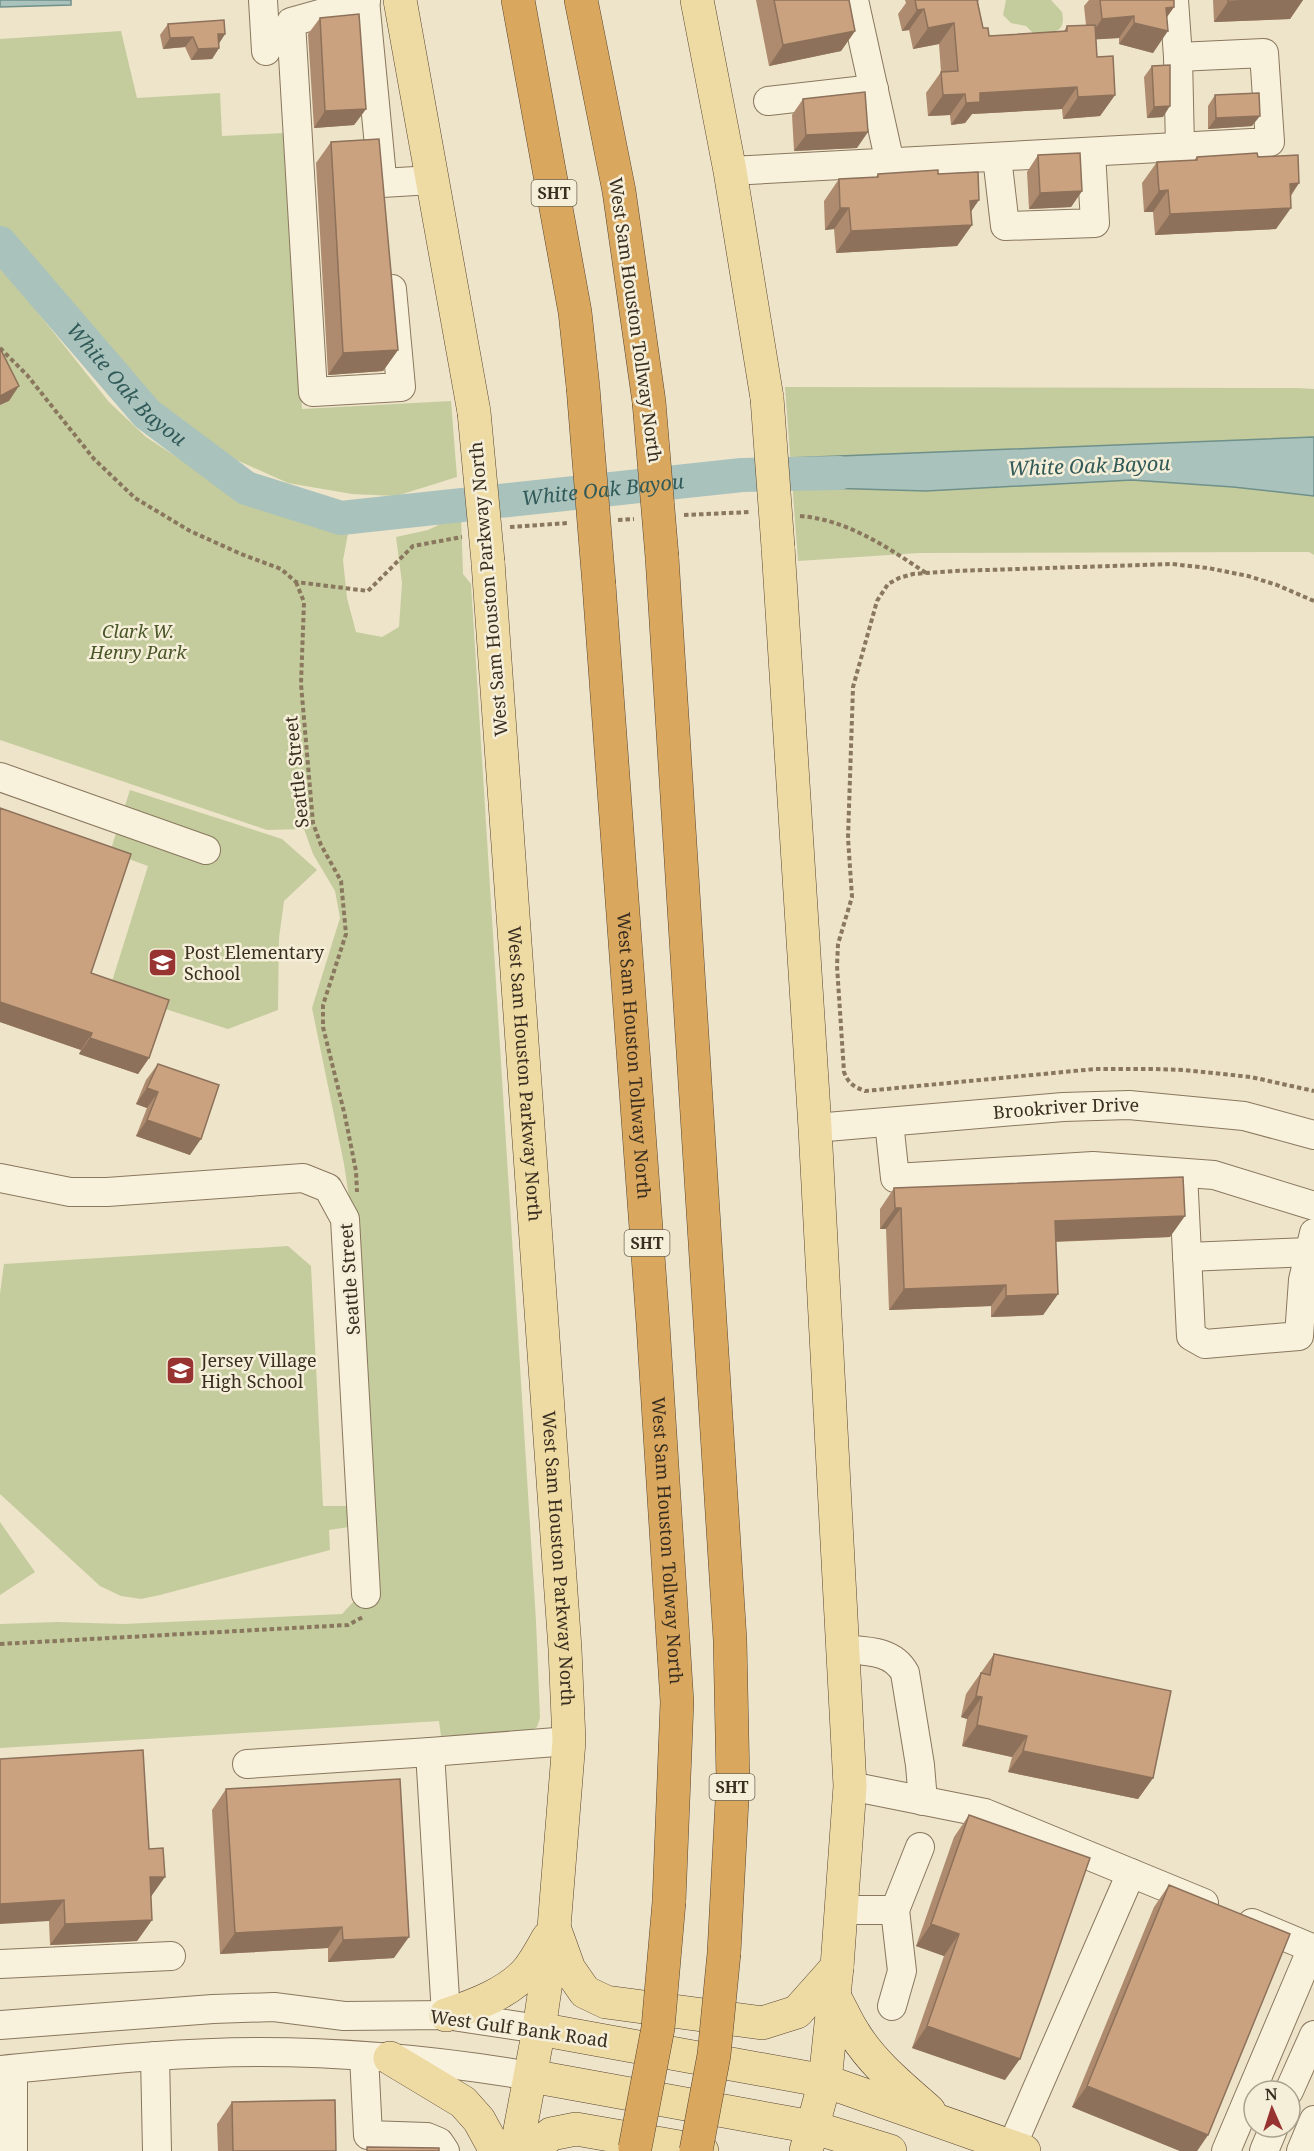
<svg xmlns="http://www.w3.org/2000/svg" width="1314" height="2151" font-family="'Noto Serif',serif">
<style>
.green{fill:#c4cc9d}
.water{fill:#a9c2bc;stroke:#70908a;stroke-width:1.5}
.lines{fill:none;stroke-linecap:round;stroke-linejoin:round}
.river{stroke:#a9c2bc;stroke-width:34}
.minor-casing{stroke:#89775e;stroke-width:30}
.major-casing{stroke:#584532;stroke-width:34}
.highway-casing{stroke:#584532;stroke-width:34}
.path{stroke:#89775e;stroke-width:4;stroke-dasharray:4.5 3;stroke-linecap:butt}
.minor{stroke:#f8f1dc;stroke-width:28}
.major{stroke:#eedaa3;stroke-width:33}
.highway{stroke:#d9a85e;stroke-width:33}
.major-bridge-casing{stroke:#584532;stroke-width:34;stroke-linecap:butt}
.highway-bridge-casing{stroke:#584532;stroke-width:34;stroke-linecap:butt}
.major-bridge{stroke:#eedaa3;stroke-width:33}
.highway-bridge{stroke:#d9a85e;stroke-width:33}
.wall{fill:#ae8b6e}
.shaded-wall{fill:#8d715a}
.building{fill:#caa280;stroke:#8d715a;stroke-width:1.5}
.labels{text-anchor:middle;stroke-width:5;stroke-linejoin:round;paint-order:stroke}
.shield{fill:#f5eed8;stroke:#726858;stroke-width:1.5}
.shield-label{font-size:16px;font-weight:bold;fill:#3a2e21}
.street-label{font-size:18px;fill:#3a2e21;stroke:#f5eed8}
.park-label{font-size:18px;font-style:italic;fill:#495628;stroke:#f5eed8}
.poi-label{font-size:18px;fill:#3a2e21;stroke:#f5eed8;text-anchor:start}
.water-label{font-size:20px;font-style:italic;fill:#315a59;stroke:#f5eed8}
</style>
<rect width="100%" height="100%" fill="#eee4c9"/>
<!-- green -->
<path class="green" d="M1006 0H1051L1062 12C1067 35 1050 33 1034 34L1026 26 1011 23 1003 15Z
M121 31 137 98 220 93 222 136 284 133 302 409 451 401 457 477 396 496 352 494 288 483 223 454 155 408 105 360 0 230V39Z
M0 265 109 402 146 437 204 475 248 499 350 523 343 560 347 598 356 632 382 637 399 627 402 583 396 537 428 530 461 514 463 574 471 584 536 1621 540 1718 537 1727 530 1731 441 1736 439 1721 0 1748V1624L57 1622 123 1624 342 1614 370 1584 352 1217 344 1164 312 1008 340 918 335 891 313 854 304 829 267 830 0 740Z
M785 387 1298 388 1314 389V555L1309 552 919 553 798 561Z
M130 790 282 839 317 870 284 901 279 938 278 1010 228 1029 109 991 148 866 110 852Z
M288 1246 311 1266 323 1506H348L349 1527 329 1530 330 1550 160 1595 141 1599 121 1596 100 1586 0 1494V1294L4 1264Z
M0 1522 35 1572 0 1595Z"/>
<!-- water -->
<path class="water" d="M0 0H71V5L0 7Z
M1314 437V496L1233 487 1132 480 926 491 792 487 790 458Z"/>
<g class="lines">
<!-- river -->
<path class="river" id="s1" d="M0 243 147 414 246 488 341 518 742 475 839 473"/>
<defs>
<g id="minor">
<path d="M263 0 266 51"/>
<path d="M365 0 382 177"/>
<path d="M854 0 890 163"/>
<path d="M1174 0 1178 57 1180 147"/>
<path d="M366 1 291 22 313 392 401 387 392 289"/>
<path d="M768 101 874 89"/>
<path d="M997 157 1005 226 1095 223 1091 152"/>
<path d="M730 171 1270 142 1264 53 1178 57"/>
<path d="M382 183 432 180"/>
<path d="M0 777 206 850"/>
<path d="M889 1122 895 1178 1093 1166 1214 1175 1314 1206"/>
<path id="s2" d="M815 1128 1063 1107 1129 1105 1244 1116 1314 1135"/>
<path d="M1183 1173 1191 1336 1205 1344 1299 1336 1303 1280 1314 1233"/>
<path d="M0 1178 70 1192H107L303 1178 328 1188 345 1219 366 1594"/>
<path d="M1187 1257 1310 1252"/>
<path d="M842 1649C866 1651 893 1650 905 1673L920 1765 923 1801"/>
<path d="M430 1752 569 1741"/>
<path d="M247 1764 430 1752 446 2015"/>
<path d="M850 1786 985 1813 1204 1903"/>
<path d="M841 1910H895L920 1847"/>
<path d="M1252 1923 1314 1949"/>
<path d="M0 1964 171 1956"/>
<path d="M892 2006 902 1971 895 1910"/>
<path d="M0 2025 213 2009 274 2007 344 2016 446 2015 539 2029"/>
<path d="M155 2056 157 2151"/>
<path d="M364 2056 368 2135 427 2137 439 2142 445 2151"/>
<path d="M0 2070C86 2062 173 2052 259 2052 350 2052 441 2061 531 2076"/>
<path d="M1289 2091 1314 2035"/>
<path d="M1012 2146 1131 1873"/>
<path d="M13 2151V2069"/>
<path d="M1226 2151 1312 1948"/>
<path d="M1264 2151 1274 2127"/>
<path d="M1301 2151 1314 2120"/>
</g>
<g id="major">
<path d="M400 0 474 412"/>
<path d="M697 0 730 171 767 398"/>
<path d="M778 547 815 1128 850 1786 837 1967 825 2081 806 2151"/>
<path id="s3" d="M488 562 565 1649 569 1741 554 1928 539 2029 516 2151"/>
<path d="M555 1930 569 1969 585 1992 606 2002 762 2023 797 2012 837 1967"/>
<path d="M834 1996C841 2008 846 2021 854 2033 873 2064 902 2087 929 2111"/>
<path d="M446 2015C473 2006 509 1993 528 1970 536 1960 542 1948 548 1938"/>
<path d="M539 2029 825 2081 1024 2151"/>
<path d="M390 2058 463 2102 479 2120 496 2151"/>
<path d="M531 2076 812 2127 890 2151"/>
<path d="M531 2151 551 2134 576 2129 702 2151"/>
</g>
<g id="highway">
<path d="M518 0 575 312 583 387"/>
<path d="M581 0 619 191 649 402"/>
<path d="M662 557 730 1640 733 1781 724 1953"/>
<path id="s4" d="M599 585 653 1324 677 1702 669 1902"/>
</g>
</defs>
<!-- minor casing -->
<use href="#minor" class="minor-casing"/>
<!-- major casing -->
<use href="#major" class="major-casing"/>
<!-- highway casing -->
<use href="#highway" class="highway-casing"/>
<!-- path -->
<path class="path" d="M0 348 27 375 94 459 135 498 190 531 241 554 281 569 296 582 368 591 413 546 462 537
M684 515 751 512
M800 516C848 520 887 547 926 573
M618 520 634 519
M510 527 568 523
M296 582 304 602 301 684 313 823 321 845 341 881 346 934 323 1005V1027L345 1116 356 1171 357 1192
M1314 601 1277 585 1248 576 1208 568 1172 564 955 571 913 574 899 578 888 584 877 601 853 687 848 838 852 897 838 944 837 966 844 1072C848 1083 854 1087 865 1091L1095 1069H1154L1184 1070 1251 1077 1314 1091
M0 1644 348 1625 363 1617"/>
<!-- minor -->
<use href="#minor" class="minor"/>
<!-- major -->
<use href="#major" class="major"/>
<!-- highway -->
<use href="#highway" class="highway"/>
<defs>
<path id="major-bridge" d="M767 398 778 547
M474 412 488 562"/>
<path id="highway-bridge" d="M583 387 599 585
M649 402 662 557
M635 2148 658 2028 669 1902
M696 2151 714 2055 724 1953"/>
</defs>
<!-- major-bridge casing -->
<use href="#major-bridge" class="major-bridge-casing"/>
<!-- highway-bridge casing -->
<use href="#highway-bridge" class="highway-bridge-casing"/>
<!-- major-bridge -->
<use href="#major-bridge" class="major-bridge"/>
<!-- highway-bridge -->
<use href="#highway-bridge" class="highway-bridge"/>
</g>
<!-- wall -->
<path class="wall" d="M756 0H849L855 31 841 51 769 66Z
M905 0H979L978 2 983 28 989 36 1064 31 1067 26 1086 25 1084 6 1089 0H1174V7L1167 17 1153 53 1119 44V38L1096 39 1097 57 1115 95 1100 116 1063 119 1062 109 972 114 965 123 951 125 950 115 928 116 926 93 941 72 939 44 913 49 909 30 902 31 898 14 906 3Z
M1213 0H1303L1290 19 1214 22Z
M320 18 366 109 354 125 314 128 308 34Z
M168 24 225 34 219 43V48L212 59 191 60 185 47 163 49 160 35Z
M1152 66 1163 117 1147 118 1144 77Z
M1215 95 1252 126 1208 129V106Z
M803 99 857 148 794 151 792 115Z
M331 142 398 350 383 371 328 375 316 163Z
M1038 155 1082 191 1071 207 1029 209 1027 172Z
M1197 157H1258L1299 183 1291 196 1276 229 1155 235 1153 212H1144L1142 183 1157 162 1194 160Z
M878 174H938L971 212 972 225 957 246 836 253 834 229 825 230 824 201 839 179 875 178Z
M0 808 91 973 149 1058 138 1074 79 1054 81 1050 0 1022Z
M158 1064 190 1155 136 1136 147 1108 136 1104 146 1080Z
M894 1188 1170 1237 1055 1242 1058 1294 1043 1315 991 1317V1306L889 1310 886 1229H880V1209Z
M994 1654 1153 1778 1138 1799 1008 1772 1012 1757 962 1746 967 1719 961 1717 966 1694Z
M0 1759 151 1897 152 1920 137 1941 50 1945 49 1921Z
M226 1789 394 1958 328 1962V1948L220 1954 212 1810Z
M969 1815 1005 2080 912 2048 944 1956 916 1946 954 1837Z
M1169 1885 1208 2135 1197 2151H1180L1072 2107 1154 1907Z
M232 2102 336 2151H218L217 2124Z"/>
<!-- shaded-wall -->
<path class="shaded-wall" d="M1277 0H1303L1290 19 1214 22 1228 2Z
M1174 7 1159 28 1168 31 1153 53 1119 44 1134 23 1166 8Z
M924 9 909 30 902 31 917 10Z
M1134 16 1119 38 1087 40 1102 19Z
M954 23 939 44 913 49 928 28Z
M855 31 841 51 769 66 783 45Z
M218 34H225L218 45Z
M193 37 185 47 163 49 170 38Z
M219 48 212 59 191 60 198 49Z
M1077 87 1062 109 972 114 965 123 951 125 966 103 980 93Z
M965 94 950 115 928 116 943 95Z
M1115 95 1100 116 1063 119 1078 97Z
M1170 106 1163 117 1147 118 1154 107Z
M366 109 354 125 314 128 325 111Z
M1260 116 1252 126 1208 129 1216 118Z
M868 132 857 148 794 151 806 135Z
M1299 183 1284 204 1290 184Z
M1168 190 1153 212H1144L1159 191Z
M1082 191 1071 207 1029 209 1040 193Z
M979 200 964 222 970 201Z
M840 208H849L834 229 825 230Z
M1291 208 1276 229 1155 235 1170 214Z
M972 225 957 246 836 253 851 231Z
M398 350 383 371 328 375 343 353Z
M19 386 9 401 0 405V396Z
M0 1002 92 1033 81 1050 0 1022Z
M90 1038 149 1058 138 1074 79 1054Z
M147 1088 158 1092 147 1108 136 1104Z
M147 1120 201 1139 190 1155 136 1136Z
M895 1208H901L886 1229H880Z
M1185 1216 1170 1237 1040 1242 1055 1221Z
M1006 1285 991 1306 889 1310 904 1289Z
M1058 1294 1043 1315 991 1317 1006 1296Z
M976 1696 982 1697 967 1719 961 1717Z
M977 1725 1027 1736 1012 1757 962 1746Z
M1023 1751 1153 1778 1138 1799 1008 1772Z
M150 1877H165L150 1898Z
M64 1900 49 1921 0 1924V1904Z
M152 1920 137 1941 50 1945 65 1924Z
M931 1924 959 1934 944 1956 916 1946Z
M342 1927 328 1948 220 1954 235 1933Z
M409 1937 394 1958 328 1962 343 1940Z
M927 2026 1020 2059 1005 2080 912 2048Z
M1087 2086 1208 2135 1197 2151H1180L1072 2107Z"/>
<!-- building -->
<path class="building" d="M774 0H849L855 31 783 45Z
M915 0H977L983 28H988L989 36 1067 31V26L1095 25 1097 57 1113 56 1115 95 1078 97 1077 87 980 93V102L966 103 965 94 943 95 941 72 958 71 954 23 928 28 924 9 917 10Z
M1100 0H1174V7L1166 8 1168 31 1134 23V16L1102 19Z
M1228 0H1277L1228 2Z
M359 14 366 109 325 111 320 18Z
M224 20 225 34H218L219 48 198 49 193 37 170 38 168 24Z
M1170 65V106L1154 107 1152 66Z
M865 92 868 132 806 135 803 99Z
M1259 93 1260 116 1216 118 1215 95Z
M379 139 398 350 343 353 331 142Z
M1080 153 1082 191 1040 193 1038 155Z
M1257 153 1258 157 1298 155 1299 183 1290 184 1291 208 1170 214 1168 190 1159 191 1157 162 1197 160V157Z
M938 170V174L978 172 979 200 970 201 972 225 851 231 849 208H840L839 179 878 177V174Z
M0 348 19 386 0 396Z
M0 808 131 854 91 973 169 1000 149 1058 90 1038 92 1033 0 1002Z
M158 1064 219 1085 201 1139 147 1120 158 1092 147 1088Z
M1183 1177 1185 1216 1055 1221 1058 1294 1006 1296V1285L904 1289 901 1208H895L894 1188Z
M994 1654 1171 1691 1153 1778 1023 1751 1027 1736 977 1725 982 1697 976 1696 981 1673 990 1675Z
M143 1750 149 1849 163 1848 165 1877H150L152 1920 65 1924 64 1900 0 1904V1759Z
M400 1779 409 1937 343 1940 342 1927 235 1933 226 1789Z
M969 1815 1090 1858 1020 2059 927 2026 959 1934 931 1924Z
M1169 1885 1290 1934 1208 2135 1087 2086Z
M335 2100 336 2151H233L232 2102Z
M367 2147 439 2148V2151H367Z"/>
<!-- icons -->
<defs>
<symbol id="school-square" viewBox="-11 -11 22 22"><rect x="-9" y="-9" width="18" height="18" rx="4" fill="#973330" stroke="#f5eed8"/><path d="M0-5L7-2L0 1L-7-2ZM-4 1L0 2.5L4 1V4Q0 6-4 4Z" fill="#fff"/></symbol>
</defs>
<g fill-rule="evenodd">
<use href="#school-square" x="146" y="946" width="33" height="33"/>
<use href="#school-square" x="164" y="1354" width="33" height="33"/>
</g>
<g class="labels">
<!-- shield labels -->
<g class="shield">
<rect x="531.5" y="180" width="45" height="26" rx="4.5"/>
<rect x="624.5" y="1230" width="45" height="26" rx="4.5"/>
<rect x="709.5" y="1774" width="45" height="26" rx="4.5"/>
</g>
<g class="shield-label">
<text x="554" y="199">SHT</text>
<text x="647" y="1249">SHT</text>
<text x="732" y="1793">SHT</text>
</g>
<!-- street labels -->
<g class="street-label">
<text transform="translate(635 320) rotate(82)" y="6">West Sam Houston Tollway North</text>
<text transform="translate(489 589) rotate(-95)" y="6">West Sam Houston Parkway North</text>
<text transform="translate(297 772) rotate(-96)" y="6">Seattle Street</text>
<text dy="6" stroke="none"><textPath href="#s4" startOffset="472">West Sam Houston Tollway North</textPath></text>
<text dy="6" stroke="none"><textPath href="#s3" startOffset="513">West Sam Houston Parkway North</textPath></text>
<text dy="6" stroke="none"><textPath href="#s2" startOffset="252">Brookriver Drive</textPath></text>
<text transform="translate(350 1279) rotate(-94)" y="6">Seattle Street</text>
<text dy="6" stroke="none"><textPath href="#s4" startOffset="958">West Sam Houston Tollway North</textPath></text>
<text dy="6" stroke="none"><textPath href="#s3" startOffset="999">West Sam Houston Parkway North</textPath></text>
<text transform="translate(519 2029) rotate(8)" y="6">West Gulf Bank Road</text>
</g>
<!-- park labels -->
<g class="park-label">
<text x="138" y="638">Clark W.<tspan x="138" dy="21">Henry Park</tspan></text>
</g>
<!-- poi labels -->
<g class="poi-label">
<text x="184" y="959">Post Elementary<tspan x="184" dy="21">School</tspan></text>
<text x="201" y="1367">Jersey Village<tspan x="201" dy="21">High School</tspan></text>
</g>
<!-- water labels -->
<g class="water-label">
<text dy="7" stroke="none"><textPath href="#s1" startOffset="190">White Oak Bayou</textPath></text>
<text transform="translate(1089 466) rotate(-2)" y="7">White Oak Bayou</text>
<text dy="7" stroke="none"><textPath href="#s1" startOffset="712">White Oak Bayou</textPath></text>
</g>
</g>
<!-- north arrow -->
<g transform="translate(1272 2109) rotate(357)"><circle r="28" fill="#f5eed8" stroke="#aaa18f" stroke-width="1.5"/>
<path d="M0-4.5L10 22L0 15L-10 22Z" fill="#973330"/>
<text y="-9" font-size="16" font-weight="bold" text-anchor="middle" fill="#3a2e21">N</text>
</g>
</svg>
